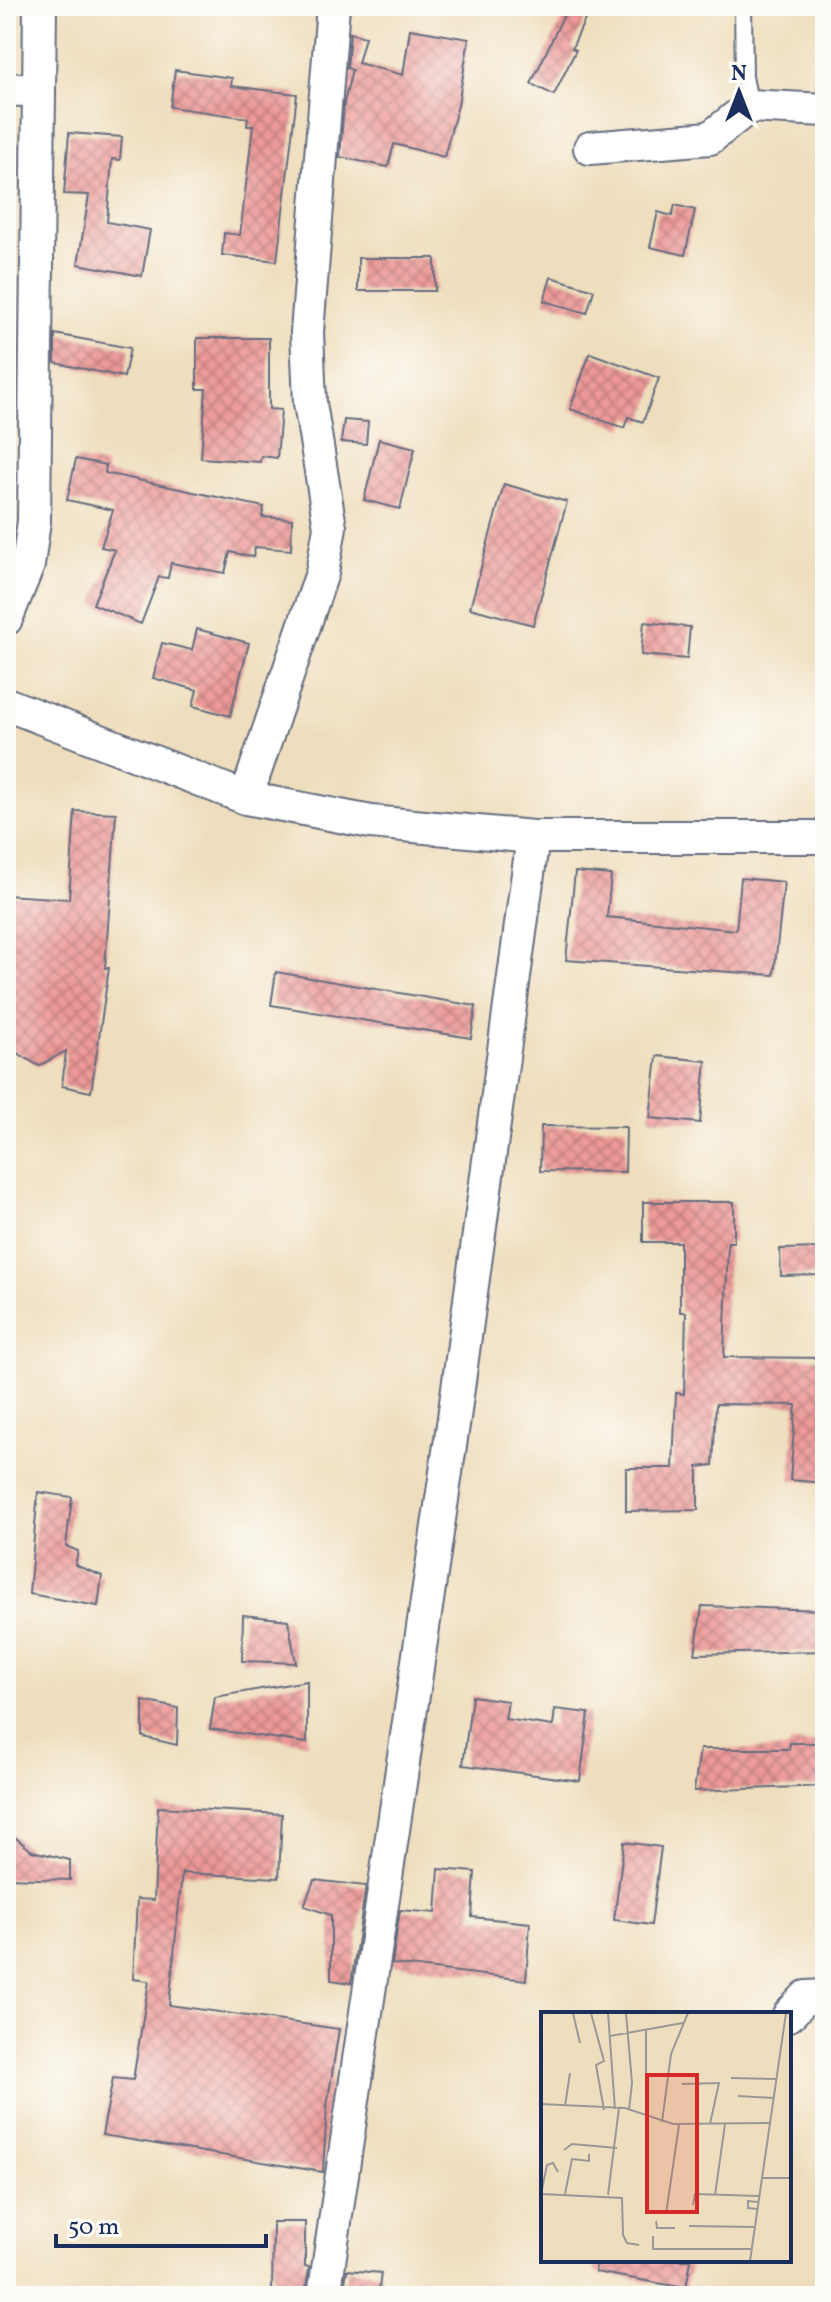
<svg xmlns="http://www.w3.org/2000/svg" width="831" height="2302" font-family="Vollkorn,serif">
<style>
.building{fill:url(#building-cross-hatch)}
.lines{fill:none;stroke-linecap:round;stroke-linejoin:round}
.service-casing{stroke:#656c7f;stroke-width:20}
.minor-casing{stroke:#656c7f;stroke-width:36}
.service{stroke:#fff;stroke-width:16}
.minor{stroke:#fff;stroke-width:32}
.inset-road{fill:none;stroke:#9a9897;stroke-width:2}
.view{fill:#d62828;fill-opacity:0.15;stroke:#d62828;stroke-width:4}
.inset-edge{fill:none;stroke:#1b2f5e;stroke-width:4}
</style>
<defs>
<pattern id="building-cross-hatch" width="8" height="8" patternUnits="userSpaceOnUse" patternTransform="scale(2)"><rect width="8" height="8" fill="#ed9997"/><path d="M0 0l8 8M0 8l8-8" fill="none" stroke="#bf7d7e"/></pattern>
</defs>
<rect width="100%" height="100%" fill="#fdfcf7"/>
<filter id="ink" filterUnits="userSpaceOnUse"><feTurbulence type="fractalNoise" baseFrequency=".0125" numOctaves="2"/><feDisplacementMap in="SourceGraphic" scale="16" xChannelSelector="R" yChannelSelector="G"/><feConvolveMatrix kernelMatrix="1 2 1 2 8 2 1 2 1" color-interpolation-filters="sRGB"/></filter>
<filter id="wash" filterUnits="userSpaceOnUse"><feTurbulence type="fractalNoise" baseFrequency=".006" numOctaves="4" result="noise"/><feDisplacementMap in="SourceGraphic" scale="32" xChannelSelector="R" yChannelSelector="G"/><feGaussianBlur stdDeviation="1.8" result="paint"/><feColorMatrix in="noise" values="0 0 0 0 0 0 0 0 0 0 0 0 0 0 0 0 0 1.4 0 .05"/><feComposite in="paint" operator="in"/></filter>
<g filter="url(#wash)">
<rect width="100%" height="100%" fill="#efdebd"/>
<g id="blocks">
<!-- building -->
<path class="building" d="M568 6H591L572 48 576 50 554 95 531 84Z
M410 29 469 39 458 105 444 157 394 144 388 167 340 157 344 103 352 70 347 68 350 33 365 37 358 63 403 75Z
M175 70 232 78 231 86 297 94 277 261 222 255 224 233 240 235 253 126H247L248 118 170 107Z
M69 133 122 137 120 160 112 159 107 222 150 230 142 276 78 264 89 195 64 194Z
M675 205 695 210 685 255 650 247 658 212 672 216Z
M358 258H435V291H358Z
M551 277 594 290 587 313 544 301Z
M55 334 130 348 124 377 55 363Z
M197 338H269V409L281 410 277 458 261 456 260 462 201 458 206 389H197Z
M590 353 659 378 643 422 628 417 624 428 570 409Z
M344 420 368 422 366 444 341 442Z
M379 439 415 448 400 509 364 500Z
M76 459 106 465 105 473 264 507 262 517 292 519 291 550 255 547 253 557 230 552 225 573 171 563 168 578 159 577 141 624 93 604 115 550 101 547 113 510 67 500Z
M504 484 567 502 533 625 470 608Z
M644 622 690 627 687 659 641 655Z
M197 629 249 643 230 716 193 706 197 690 153 678 162 643 192 650Z
M75 811 116 813 105 968H109L91 1092 62 1086 66 1051 39 1066 6 1046V895L69 899Z
M575 872 611 875 607 917 736 930 741 878 784 882 774 975 566 960Z
M276 972 476 1006 471 1038 271 1005Z
M657 1056 706 1061 700 1123 650 1118Z
M541 1126 626 1127 625 1172 540 1171Z
M643 1202H734V1242H728L724 1357 825 1358V1483L790 1480 796 1405 716 1404 713 1465 698 1467V1510L626 1511V1468H673L676 1393 684 1394 686 1312H680V1242H643Z
M825 1248V1275L781 1276 780 1249Z
M38 1492 72 1497 66 1546 78 1551 75 1565 102 1576 98 1606 29 1594Z
M702 1606 825 1610V1651L695 1654Z
M243 1615 288 1620 296 1663 242 1661Z
M307 1681V1743L210 1729 215 1697Z
M472 1696 508 1701 505 1719 553 1726 555 1709 589 1713 580 1781 463 1765Z
M143 1701 178 1708 177 1745 143 1737Z
M790 1743H825V1786L694 1791 700 1749H789Z
M158 1807 282 1814 279 1878 182 1873 169 2005 339 2029 327 2106 323 2172 102 2135 113 2078 133 2080 149 1981 133 1979 137 1899 154 1900Z
M6 1830 32 1851 70 1860V1880L6 1878Z
M624 1842 661 1847 651 1925 614 1920Z
M439 1869 475 1872 472 1917 530 1923 526 1980 392 1964 400 1910 436 1913Z
M314 1880 366 1886 351 1983 331 1980V1915L304 1906Z
M273 2222H305V2266L309 2267 305 2296H272Z
M596 2260H691L686 2288 595 2272Z
M347 2270 381 2273 378 2296H343Z"/>
</g>
</g>
<g filter="url(#ink)">
<use href="#blocks" fill-opacity="0" stroke="#656c7f" stroke-width="2"/>
<g class="lines">
<defs>
<path id="service" d="M743 6 744 77 750 106"/>
<path id="minor" d="M6 90 39 89
M590 148 710 138 750 106 825 110
M6 619 28 565 34 521 40 6
M6 704 246 798 371 822 533 837H825
M246 798 322 573 330 527 310 403 307 332 333 6
M789 2015 806 1997 825 1996
M324 2296 453 1425 533 837"/>
</defs>
<!-- service casing -->
<use href="#service" class="service-casing"/>
<!-- minor casing -->
<use href="#minor" class="minor-casing"/>
<!-- service -->
<use href="#service" class="service"/>
<!-- minor -->
<use href="#minor" class="minor"/>
</g>
</g>
<!-- overview -->
<g transform="translate(541 2012)">
<rect width="250" height="250" fill="#efdebd"/>
<path class="inset-road" d="M32 1 39 31M50 1 63 49 55 53 63 98M67 1 74 97M85 1 91 71 88 98M69 24 142 11M190 66 236 67M141 72 178 71 169 112M197 84 233 86M0 92 84 96 132 112 229 111M24 94 29 61M105 104V18M121 110 130 42 147 1M23 138 31 132 76 136M221 166H250M0 182 81 186 82 223 86 231 98 233M0 182 6 153 12 151 17 160M24 182 31 147 48 149V142M67 183 78 96M174 183 184 112M152 193 154 182 218 184M216 197 207 196V189L217 190M125 202 138 113M115 209 116 216H134M148 214 214 215M112 224V237H211M209 249 245 1"/>
<path class="view" d="M106 63H156V200H106Z"/>
<rect width="250" height="250" class="inset-edge"/>
</g>
<!-- margin -->
<rect width="831" height="2302" fill="none" stroke="#fdfcf7" stroke-width="32"/>
<!-- north arrow -->
<g transform="translate(739 92)" stroke="#fdfcf7" stroke-width="6" paint-order="stroke">
<path d="M0-6L14 30L0 20L-14 30Z" fill="#1b2f5e"/>
<text y="-12" font-size="22" font-weight="bold" text-anchor="middle" fill="#1b2f5e">N</text>
</g>
<!-- scale -->
<path d="M56 2234v12h210v-12" fill="none" stroke="#1b2f5e" stroke-width="4"/>
<text x="68" y="2234" font-size="24" fill="#1b2f5e" stroke="#fdfcf7" stroke-width="6" paint-order="stroke">50 m</text>
</svg>
